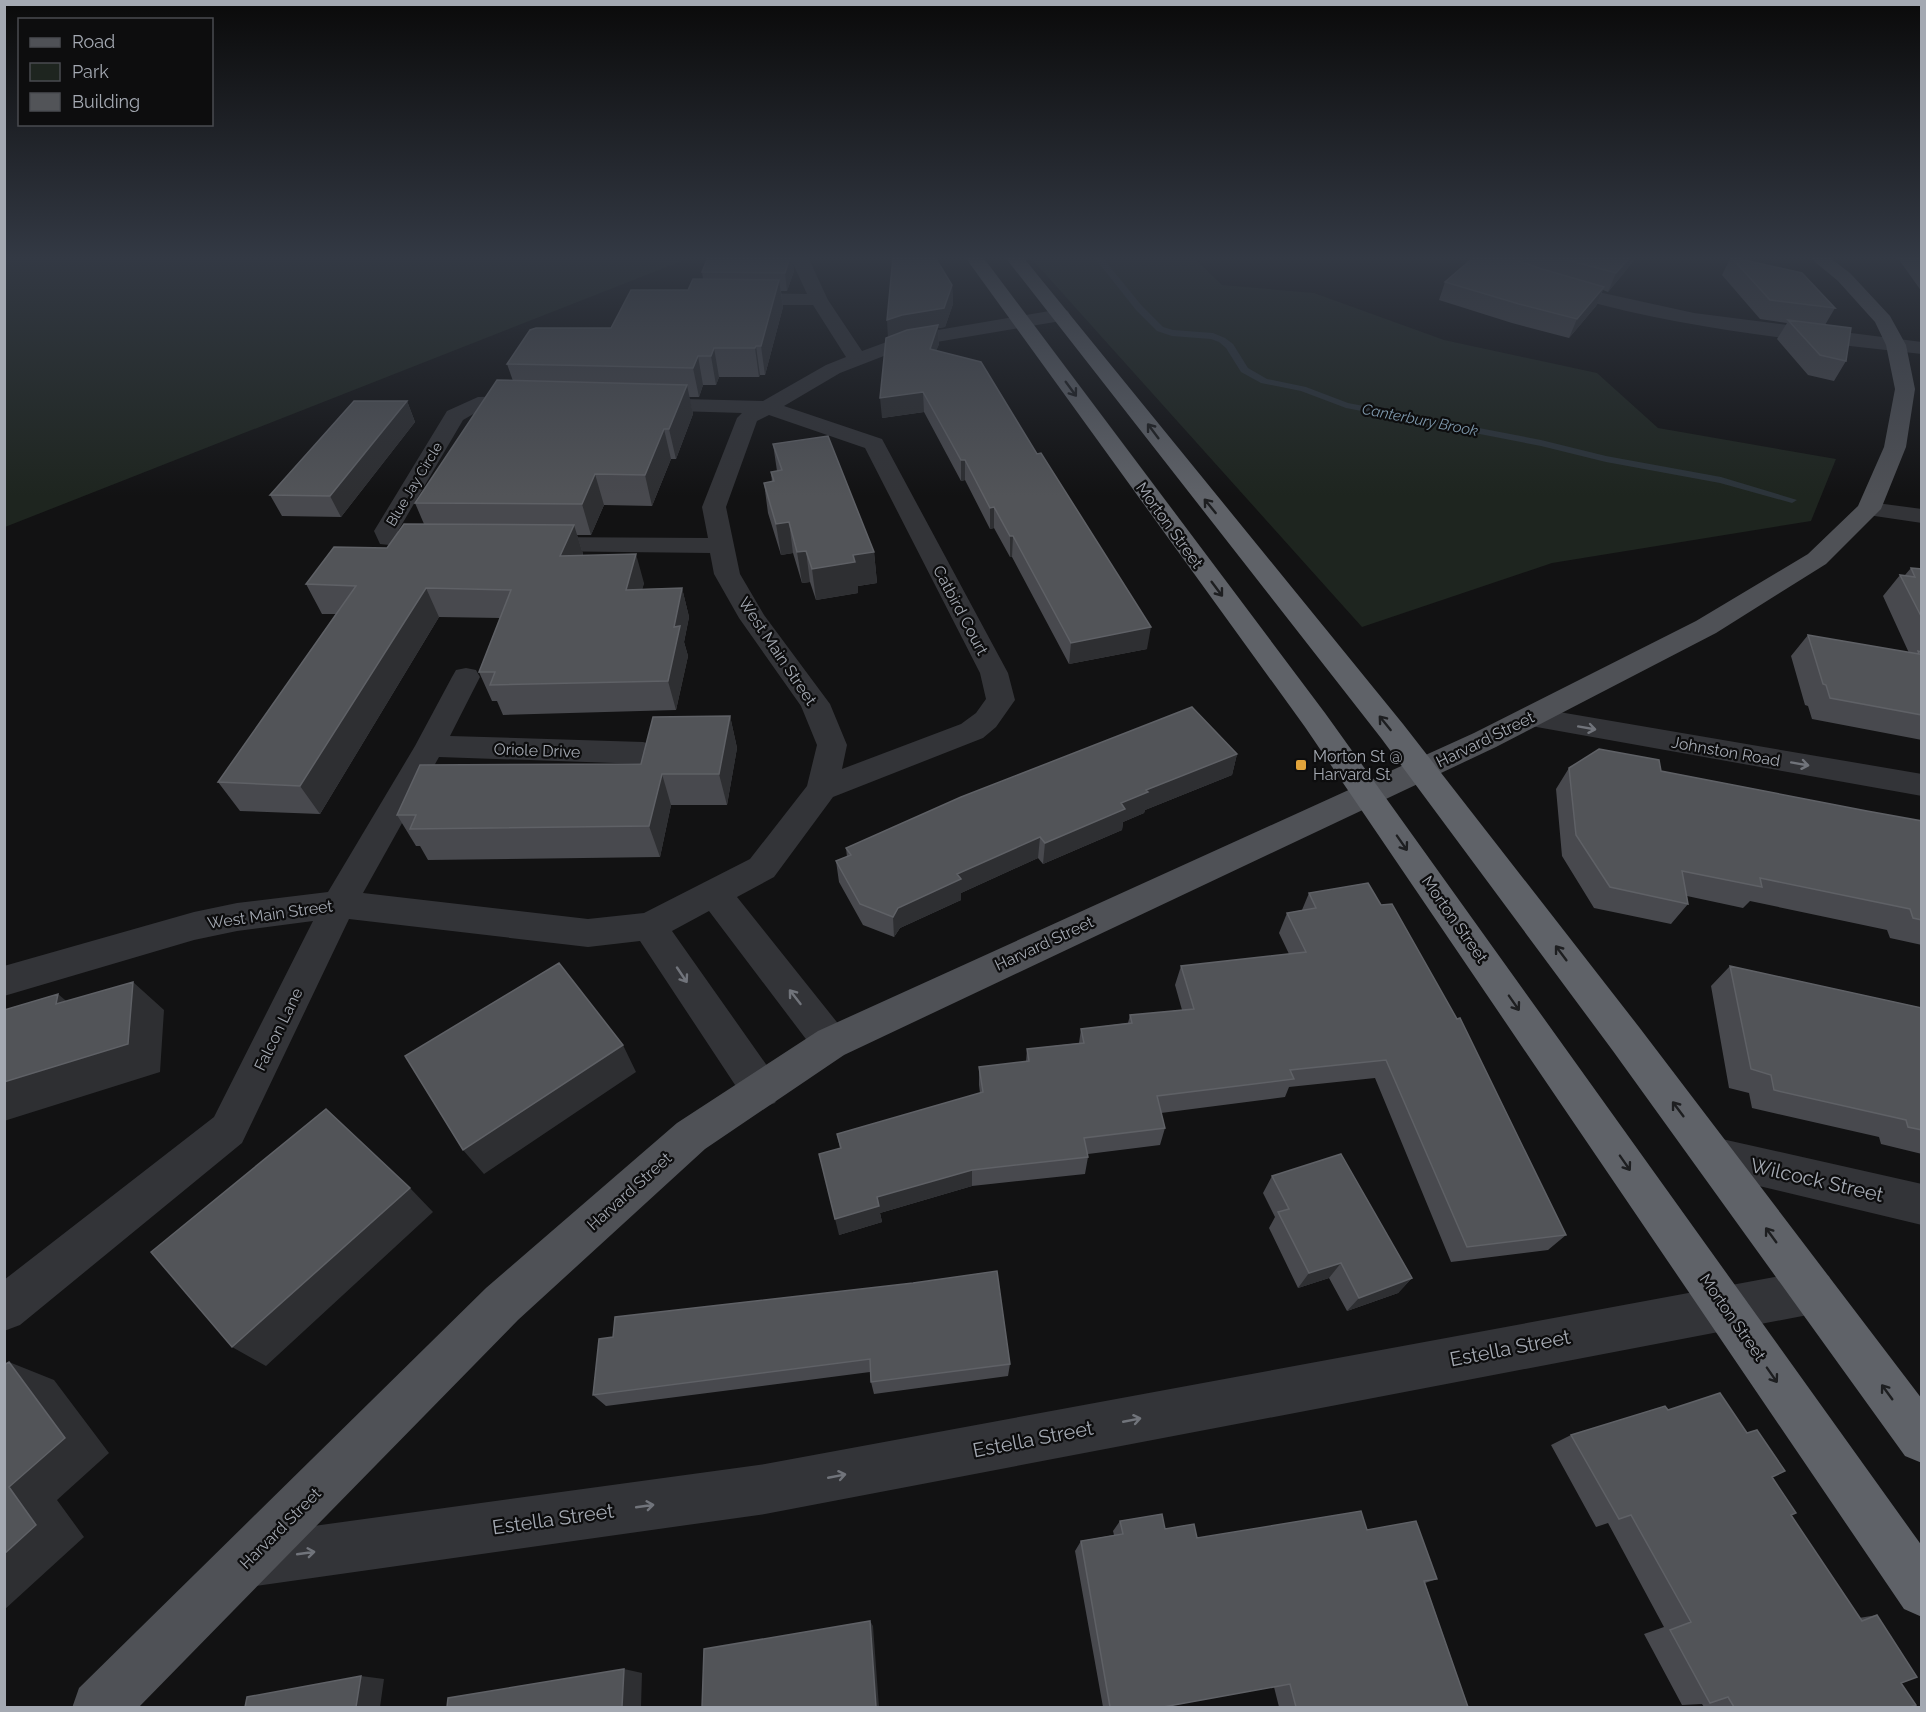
<svg xmlns="http://www.w3.org/2000/svg" width="1926" height="1712" font-family="Raleway,sans-serif">
<style>
.green{fill:#1e251f}
.lines{fill:none;stroke-linecap:round;stroke-linejoin:round}
.stream{fill:#2c343a;fill-rule:evenodd}
.minor{fill:#333438;fill-rule:evenodd}
.major{fill:#4f5156;fill-rule:evenodd}
.highway{fill:#5f6268;fill-rule:evenodd}
.wall{fill:#48494e}
.shaded-wall{fill:#2e2f32}
.building{fill:#525458;stroke:#5f6166;stroke-width:1.5}
.oneway{stroke:#1d1e20}
.oneway2{stroke:#71747b}
.poi-dot{fill:#e2a43b;stroke:#0d0d0e;stroke-width:2}
.labels{text-anchor:middle;stroke-width:4.5;stroke-linejoin:round;paint-order:stroke}
.far-street-label{font-size:14px;fill:#a4a9b2;stroke:#0d0d0e}
.far-water-label{font-size:15px;font-style:italic;fill:#7d97ab;stroke:#0d0d0e}
.street-label{font-size:16px;fill:#a4a9b2;stroke:#0d0d0e}
.poi-label{font-size:16px;fill:#a4a9b2;stroke:#0d0d0e;text-anchor:start}
.near-street-label{font-size:20px;fill:#a4a9b2;stroke:#0d0d0e}
</style>
<rect width="100%" height="100%" fill="#121213"/>
<!-- green -->
<path class="green" d="M5 257H692L5 527Z
M1030 257H1193L1222 285 1314 293 1444 340 1597 373 1658 428 1836 459 1811 521 1552 563 1362 627Z"/>
<g class="lines">
<!-- stream -->
<path class="stream" d="M1094 257H1102L1142 306 1163 327 1173 330 1213 333 1225 338 1233 344 1248 368 1267 379 1306 387 1348 403 1541 440 1606 456 1721 477 1797 500 1792 503 1720 483 1606 462 1541 446 1346 408 1301 391 1261 383 1241 372 1226 348 1219 342 1211 339 1172 336 1157 331 1136 310Z"/>
<!-- minor -->
<path class="minor" d="M790 257H808L828 300 862 351 903 336 1061 309 1068 311 1070 315 1068 319 1061 321 907 347 840 373 784 406 882 439 1008 673 1015 700 996 727 983 738 833 797 774 877 737 897 844 1031 850 1043 844 1055 831 1060 818 1055 709 911 672 931 775 1077 781 1090 775 1103 761 1108 747 1103 640 941 588 947 349 919 242 1143 20 1325 4 1331V1280L214 1117 313 921 237 931 194 940 4 996V966L194 912 237 903 328 892 415 746 452 677 456 670 466 668 476 670 480 677 450 736 643 742 654 745 658 753 654 761 643 764 439 757 363 893 588 919 644 913 750 859 807 786 817 745 801 706 739 618 714 574 710 553 536 551 527 549 524 544 527 539 536 537 708 538 702 507 737 418 742 413 645 410 638 408 634 404 638 400 645 398 763 401 826 365 846 357 813 305H737L730 303 728 299 730 295 737 293 807 294ZM769 415 865 448 980 673 986 699 976 713 961 724 842 769 847 745 830 704 764 615 740 574 726 507 757 421Z
M1466 257H1490L1535 274 1589 290 1694 313 1922 342V354C1806 341 1689 330 1576 298 1539 288 1504 275 1469 261Z
M527 396 534 398 538 402 534 406 482 409 463 420 398 531 445 538 448 543 445 548 436 550 380 544 374 531 447 411 478 397Z
M1869 502 1922 509V523L1861 514 1857 509 1861 504Z
M1530 707 1922 774V796L1520 724 1515 717 1520 710Z
M1713 1137 1922 1184V1225L1713 1175 1699 1170 1693 1156 1699 1142Z
M1813 1270 1829 1276 1835 1292 1829 1308 1813 1314 765 1514 248 1587 230 1579 222 1561 230 1543 248 1535 765 1464Z"/>
<!-- major -->
<path class="major" d="M1809 257H1829L1850 273 1890 316 1906 345 1915 389 1906 447 1881 509 1826 564 1716 633 1496 747 844 1055 705 1149 518 1320 138 1708H72L79 1688 486 1288 677 1123 818 1031 1474 733 1696 621 1808 554 1858 506 1884 447 1895 389 1886 345 1875 322 1838 281Z"/>
<!-- highway -->
<path class="highway" d="M965 257H983L1325 713 1922 1546V1617L1904 1609 1305 727Z
M1005 257H1023L1403 724 1639 1027 1922 1399V1463L1905 1456 1613 1051 1381 738Z"/>
</g>
<!-- wall -->
<path class="wall" d="M708 257H792L794 271 787 291H781L783 307 765 375H760L759 377H719L716 385H703L699 397H689L693 414 676 459H671L652 506 604 505 591 535H577L583 554V555L644 583 642 589 682 588 689 617 684 642 688 656 676 710 503 715 497 701H492L479 672 500 618 439 617 320 814 240 811 218 782 336 614H322L306 584 387 548 424 524 415 503 513 381 507 364 611 328 688 290 703 279 702 272Z
M1474 257H1637L1608 292 1603 290 1596 306 1569 338 1512 323 1439 300 1445 282Z
M1731 257 1835 308 1825 325 1846 361 1834 381 1808 375 1777 339 1787 323 1760 319 1722 275Z
M1897 257H1922V292Z
M952 285 953 304 945 327 938 328 939 344 936 350 1147 649 1069 664 1012 557H1010L994 528 990 529 965 480 961 481 924 412 882 418 888 337Z
M407 401 415 422 341 517 282 516 270 495Z
M773 444 874 552 877 583 858 586V593L816 600 810 582 802 583 793 553 781 555 768 513 764 483 772 482 771 472 777 471Z
M1911 568 1922 569V740L1812 719 1808 706 1805 705 1791 656 1808 635 1909 653 1883 596 1900 575H1905Z
M730 716 737 748 727 805H671L660 857 428 860 420 846H416L397 815 641 764Z
M1237 754 1232 775 1145 810 1144 813 1123 822 1122 830 1043 864 1038 858 961 893V900L900 928 894 937 863 925 839 882 836 861 847 857 846 848Z
M1569 768 1661 771 1867 811 1922 821V945L1890 938 1887 930 1750 901 1743 908 1687 896 1688 904 1671 924 1594 908 1562 856 1556 789Z
M1309 893 1566 1235 1548 1250 1451 1262 1375 1078 1289 1087 1285 1097 1161 1113 1165 1128 1160 1145 1088 1154V1157L1085 1174 972 1186 880 1213 882 1222 839 1235 840 1148 837 1134 980 1093 979 1085V1067L1026 1062 1027 1049 1079 1043 1081 1029 1128 1023 1130 1015 1182 1010 1175 985 1181 966 1289 954 1279 933 1287 913 1302 910Z
M1730 966 1922 1008V1154L1881 1144 1879 1137 1752 1108 1749 1093 1729 1088 1711 986Z
M1272 1176 1412 1278 1398 1293 1347 1311 1329 1278 1298 1288 1269 1228 1275 1217 1263 1193Z
M599 1339 1010 1364 1008 1376 874 1394 871 1382 870 1372 606 1406 593 1395Z
M1668 1410 1772 1477 1791 1515 1859 1618 1877 1615 1910 1707H1704L1702 1704 1682 1705 1644 1634 1664 1627 1608 1523 1596 1527 1551 1445 1571 1435Z
M1120 1521 1165 1529 1197 1538 1367 1530 1437 1579 1425 1583 1468 1707H1279L1274 1687 1163 1707H1103L1075 1551 1081 1541 1114 1535 1113 1531Z"/>
<!-- shaded-wall -->
<path class="shaded-wall" d="M790 257H792L794 271 787 291 785 273Z
M1630 257H1637L1608 292 1616 273Z
M779 280 783 307 765 375 761 346Z
M952 285 953 304 945 327 938 328 939 344 930 368 888 339 887 320Z
M1604 287 1596 306 1569 338 1577 319Z
M756 346 760 375 759 377 755 348Z
M714 348 719 377 716 385 711 356Z
M698 356 703 385 699 397 693 368Z
M687 385 693 414 676 459 669 429Z
M923 392 924 412 882 418 880 398Z
M407 401 415 422 341 517 330 496Z
M664 429 671 459 652 506 645 475Z
M961 460H965V480L961 481Z
M595 474 604 505 591 535 582 504Z
M994 507V528L990 529V508Z
M789 522 793 553 781 555 776 524Z
M574 525 583 554 570 585 560 556Z
M1010 536H1013L1012 557H1010Z
M806 551 810 582 802 583 797 552Z
M874 552 877 583 858 586V593L816 600 812 569 853 555Z
M636 554 644 583 635 619 626 590Z
M426 588 439 617 320 814 300 786Z
M682 588 689 617 684 642 688 656 676 710 668 681 674 627Z
M1151 627 1147 649 1069 664 1071 643Z
M730 716 737 748 727 805 719 774Z
M1237 754 1232 775 1145 810 1144 813 1123 822 1122 830 1043 864 1045 843 1146 790Z
M662 774 671 805 660 857 649 826Z
M1040 837 1038 858 961 893V900L900 928 894 937 893 917 898 908 957 874Z
M133 982 164 1010 160 1072 4 1121V1082Z
M58 994 92 1023 56 1004Z
M623 1045 636 1072 484 1174 463 1150Z
M972 1170V1186L880 1213 882 1222 839 1235 835 1219 877 1197Z
M410 1188 433 1212 266 1366 232 1347Z
M1341 1263 1329 1278 1298 1288 1309 1273Z
M1412 1278 1398 1293 1347 1311 1359 1298Z
M9 1362 54 1380 109 1453 57 1500 84 1537 4 1610V1554L9 1487Z
M870 1621 873 1626 879 1707H876Z
M624 1669 642 1673 641 1707H622Z
M361 1676 384 1679 380 1707H356Z"/>
<!-- building -->
<path class="building" d="M708 257H790L785 273 702 272Z
M893 257H935L952 285 944 308 902 315 887 320Z
M1474 257H1507L1542 269 1604 287 1577 319 1519 304 1445 282Z
M1555 257H1630L1616 273Z
M1731 257 1802 273 1835 308 1770 300Z
M693 279 779 280 761 346H756L755 348H714L711 356H698L693 368 507 364 530 330 536 328H611L631 290H688Z
M1788 320 1851 328 1846 361 1820 355Z
M938 325 930 349 981 362 1037 454 1041 453 1151 627 1071 643 1013 536H1010L994 507 990 508 965 460H961L923 392 880 398 886 338 907 330Z
M497 380 687 385 669 429H664L645 475 595 474 582 504 415 503Z
M354 401H407L330 496 270 495Z
M828 436 874 552 853 555 855 562 812 569 806 551 797 552 789 522 776 524 764 483 774 481 771 472 782 470 773 444Z
M404 524 574 525 560 556 636 554 626 590 682 588 674 627 680 626 668 681 490 685 495 672H479L511 590 426 588 300 786 218 782 356 586 306 584 334 547 387 548Z
M1911 568 1922 569V618L1900 575 1915 577Z
M1808 635 1919 654 1918 651 1922 652V715L1830 698 1826 685 1823 684Z
M1192 707 1237 754 1146 790 1148 792 1121 803 1125 809 1045 843 1040 837 957 874 961 879 898 908 893 917 860 904 836 861 851 855 846 848 961 797Z
M730 716 719 774H662L649 826 410 829 416 815H397L420 765 641 764 653 717Z
M1599 749 1659 760 1661 771 1867 811 1922 821V920L1913 918 1910 909 1760 878 1762 887 1682 871 1688 904 1610 887 1576 835 1569 768Z
M1368 883 1381 905 1392 904 1457 1019 1460 1018 1566 1235 1467 1247 1386 1060 1290 1070 1294 1079 1157 1096 1165 1128 1084 1138 1088 1157 972 1170 877 1197 879 1206 835 1219 819 1154 841 1148 837 1134 983 1092 979 1067 1029 1061 1027 1049 1084 1043 1081 1029 1132 1023 1130 1015 1194 1009 1181 966 1306 952 1287 913 1316 908 1309 893Z
M559 963 623 1045 463 1150 405 1056Z
M1730 966 1922 1008V1130L1908 1127 1906 1120 1774 1090 1771 1075 1751 1069Z
M133 982 128 1044 4 1082V1010L58 994 56 1004Z
M326 1109 410 1188 232 1347 151 1252Z
M1341 1154 1412 1278 1359 1298 1341 1263 1309 1273 1278 1212 1289 1209 1272 1176Z
M997 1271 1010 1364 871 1382 870 1359 593 1395 599 1339 613 1337 615 1317 913 1283Z
M9 1362 65 1438 9 1487 36 1525 4 1554V1365Z
M1720 1393 1747 1433 1757 1430 1785 1471 1772 1477 1796 1513 1791 1515 1862 1621 1877 1615 1917 1677 1901 1683 1916 1705 1910 1707H1734L1728 1697 1710 1703 1670 1630 1691 1622 1631 1515 1619 1519 1571 1435 1665 1406 1668 1410Z
M1361 1511 1367 1530 1416 1521 1437 1579 1424 1581 1468 1707H1296L1290 1684 1163 1707H1110L1081 1541 1123 1534 1120 1521 1162 1514 1165 1529 1194 1524 1197 1538Z
M870 1621 876 1707H702L704 1649Z
M624 1669 622 1707H447L448 1698Z
M361 1676 356 1707H245L247 1697Z"/>
<!-- one-way arrows -->
<defs><path id="oneway-shaft" d="M-6 0H5M1.5-3L5.5 0L1.5 3" fill="none" stroke-width="1.6" stroke-linecap="round" stroke-linejoin="round" transform="scale(1.5)"/></defs>
<g class="oneway">
<use href="#oneway-shaft" transform="translate(1071 389) rotate(54)"/>
<use href="#oneway-shaft" transform="translate(1153 431) rotate(-127)"/>
<use href="#oneway-shaft" transform="translate(1210 506) rotate(-129)"/>
<use href="#oneway-shaft" transform="translate(1217 589) rotate(53)"/>
<use href="#oneway-shaft" transform="translate(1385 723) rotate(-129)"/>
<use href="#oneway-shaft" transform="translate(1402 843) rotate(55)"/>
<use href="#oneway-shaft" transform="translate(1561 953) rotate(-127)"/>
<use href="#oneway-shaft" transform="translate(1514 1003) rotate(55)"/>
<use href="#oneway-shaft" transform="translate(1678 1109) rotate(-127)"/>
<use href="#oneway-shaft" transform="translate(1625 1163) rotate(55)"/>
<use href="#oneway-shaft" transform="translate(1771 1235) rotate(-126)"/>
<use href="#oneway-shaft" transform="translate(1772 1375) rotate(55)"/>
<use href="#oneway-shaft" transform="translate(1887 1392) rotate(-126)"/>
</g>
<g class="oneway2">
<use href="#oneway-shaft" transform="translate(1587 728) rotate(10)"/>
<use href="#oneway-shaft" transform="translate(1800 764) rotate(10)"/>
<use href="#oneway-shaft" transform="translate(682 975) rotate(56)"/>
<use href="#oneway-shaft" transform="translate(795 997) rotate(-128)"/>
<use href="#oneway-shaft" transform="translate(1132 1420) rotate(-11)"/>
<use href="#oneway-shaft" transform="translate(837 1476) rotate(-11)"/>
<use href="#oneway-shaft" transform="translate(645 1506) rotate(-8)"/>
<use href="#oneway-shaft" transform="translate(306 1553) rotate(-8)"/>
</g>
<!-- sky -->
<linearGradient id="sky" x2="0" y2="1"><stop stop-color="#0a0a0a"/><stop offset="0.52" stop-color="#333944"/><stop offset="1" stop-color="#333944" stop-opacity="0"/></linearGradient>
<rect width="1926" height="496" fill="url(#sky)"/>
<!-- markers -->
<rect class="poi-dot" x="1295" y="759" width="12" height="12" rx="3"/>
<g class="labels">
<!-- far-street labels -->
<g class="far-street-label">
<text transform="translate(414 484) rotate(-59)" y="5">Blue Jay Circle</text>
</g>
<!-- far-water labels -->
<g class="far-water-label">
<text transform="translate(1420 420) rotate(11)" y="5">Canterbury Brook</text>
</g>
<!-- street labels -->
<g class="street-label">
<text transform="translate(1170 525) rotate(54)" y="6">Morton Street</text>
<text transform="translate(961 610) rotate(62)" y="6">Catbird Court</text>
<text transform="translate(778 651) rotate(56)" y="6">West Main Street</text>
<text transform="translate(1485 739) rotate(-26)" y="6">Harvard Street</text>
<text transform="translate(537 750) rotate(2)" y="6">Oriole Drive</text>
<text transform="translate(1726 751) rotate(10)" y="6">Johnston Road</text>
<text transform="translate(270 914) rotate(-8)" y="6">West Main Street</text>
<text transform="translate(1455 919) rotate(55)" y="6">Morton Street</text>
<text transform="translate(1044 943) rotate(-25)" y="6">Harvard Street</text>
<text transform="translate(278 1029) rotate(-64)" y="6">Falcon Lane</text>
<text transform="translate(629 1191) rotate(-42)" y="6">Harvard Street</text>
<text transform="translate(1733 1317) rotate(55)" y="6">Morton Street</text>
<text transform="translate(280 1528) rotate(-45)" y="6">Harvard Street</text>
</g>
<!-- poi labels -->
<g class="poi-label">
<text x="1313" y="762">Morton St @<tspan x="1313" dy="18">Harvard St</tspan></text>
</g>
<!-- near-street labels -->
<g class="near-street-label">
<text transform="translate(1817 1180) rotate(13)" y="7">Wilcock Street</text>
<text transform="translate(1510 1348) rotate(-11)" y="7">Estella Street</text>
<text transform="translate(1033 1439) rotate(-11)" y="7">Estella Street</text>
<text transform="translate(553 1519) rotate(-8)" y="7">Estella Street</text>
</g>
</g>
<!-- border -->
<rect width="1926" height="1712" fill="none" stroke="#a4a9b2" stroke-width="12"/>
<!-- legend -->
<rect x="18" y="18" width="195" height="108" fill="#0d0d0e" stroke="#494b50" stroke-width="1.5"/>
<rect x="30" y="38" width="30" height="9" fill="#4f5156" stroke="#494b50" stroke-width="1.5"/>
<text x="72" y="48" font-size="18" fill="#a4a9b2">Road</text>
<rect x="30" y="63" width="30" height="18" fill="#1e251f" stroke="#494b50" stroke-width="1.5"/>
<text x="72" y="78" font-size="18" fill="#a4a9b2">Park</text>
<rect x="30" y="93" width="30" height="18" fill="#525458" stroke="#494b50" stroke-width="1.5"/>
<text x="72" y="108" font-size="18" fill="#a4a9b2">Building</text>
</svg>
